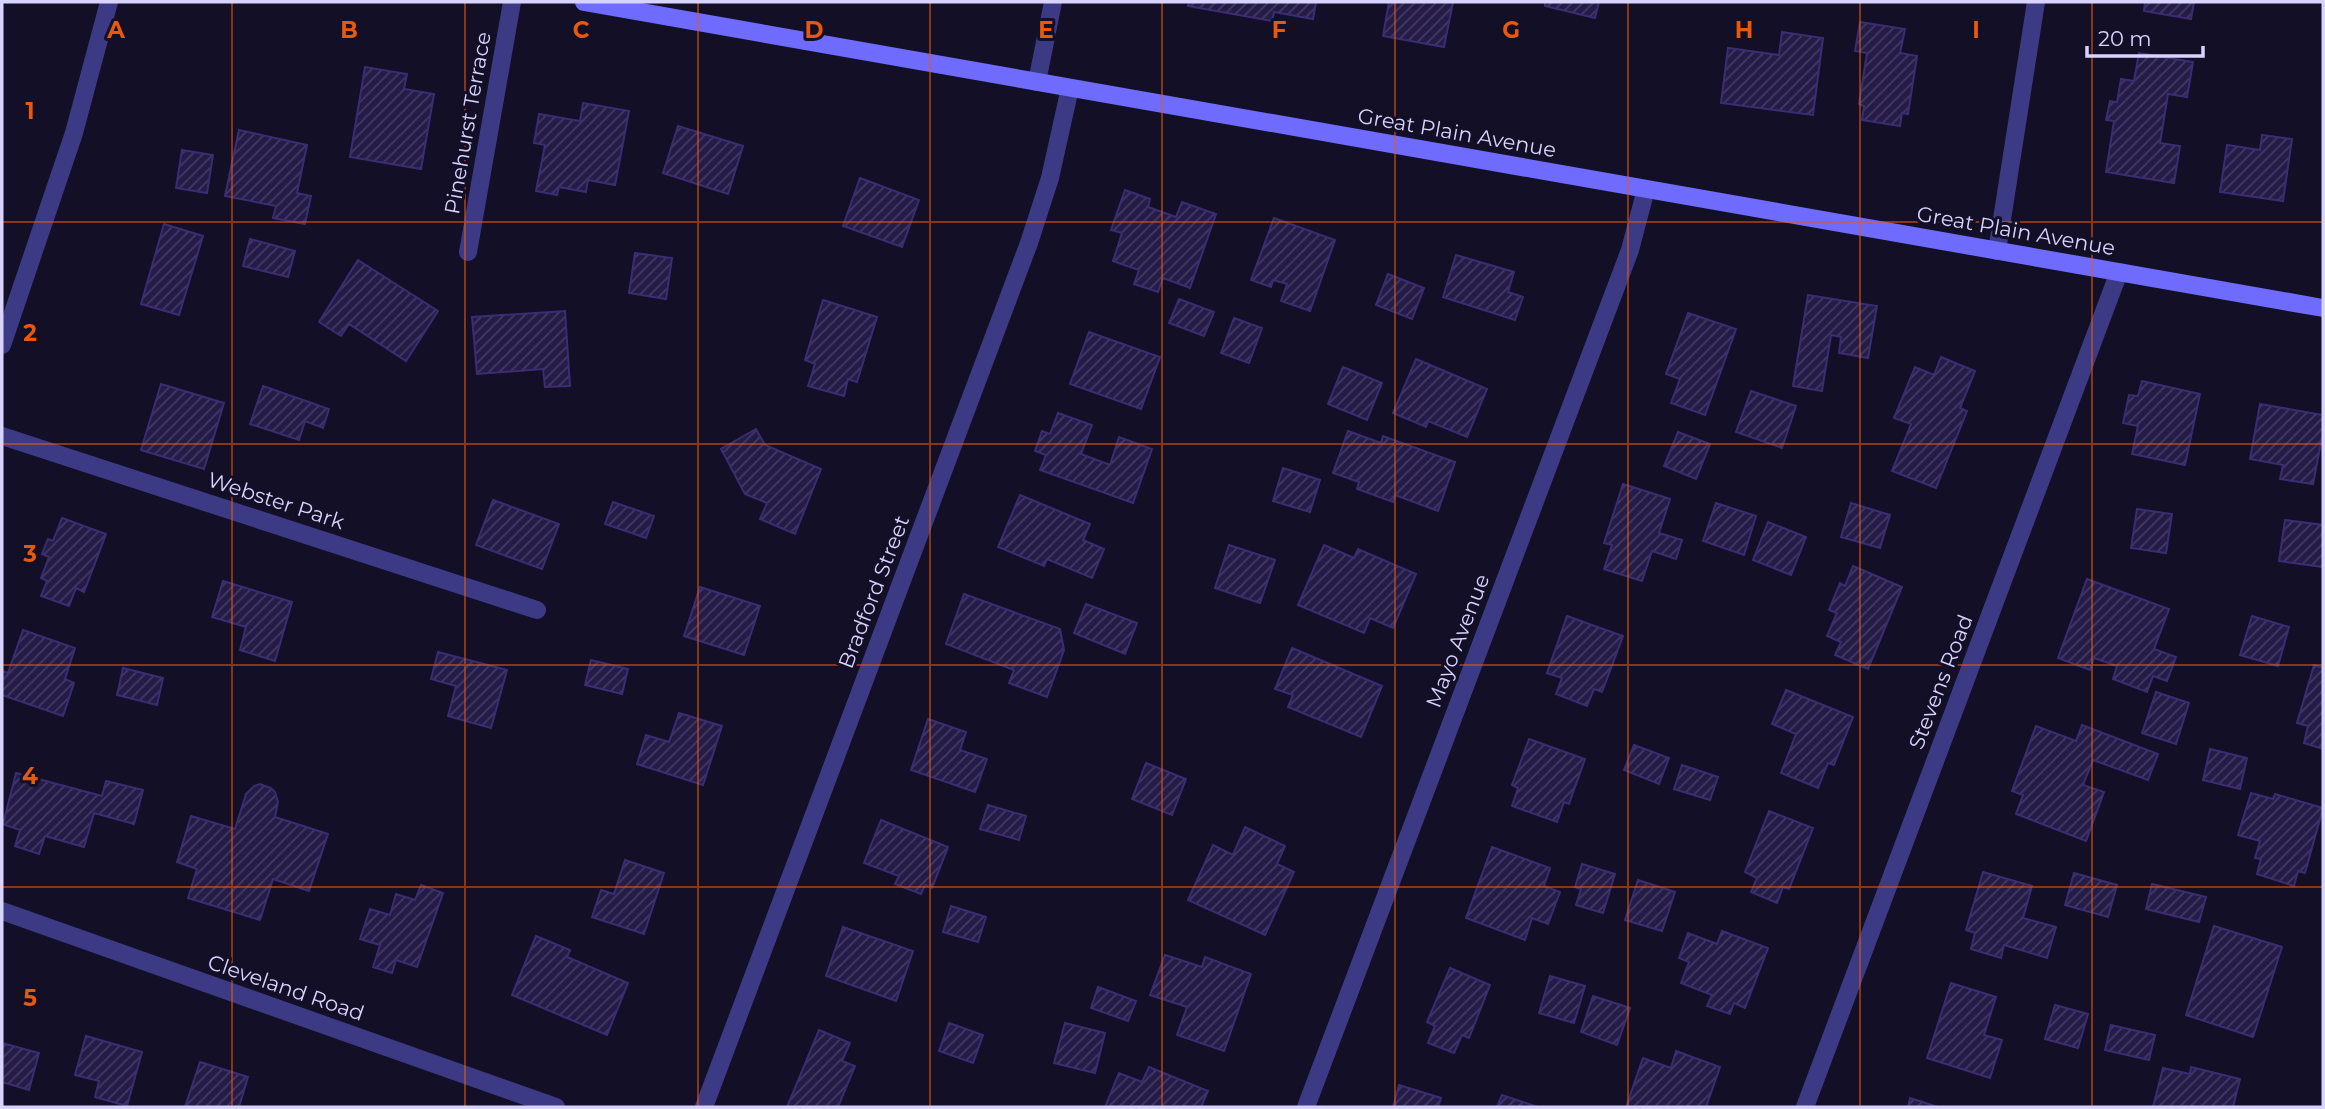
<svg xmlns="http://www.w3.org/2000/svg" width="2325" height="1109" font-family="Montserrat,sans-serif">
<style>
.building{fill:url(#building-hatch);stroke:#3b2d73;stroke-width:2}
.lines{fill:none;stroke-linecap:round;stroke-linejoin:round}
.minor{stroke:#3d3a85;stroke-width:18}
.tertiary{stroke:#3d3a85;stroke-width:18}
.secondary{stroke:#6f6bff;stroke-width:18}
.grid{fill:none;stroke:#e8590c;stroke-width:2;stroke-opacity:0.55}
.labels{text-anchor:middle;stroke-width:6;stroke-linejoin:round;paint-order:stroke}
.street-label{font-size:21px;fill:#d9d4ff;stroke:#130f26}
.grid-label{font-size:23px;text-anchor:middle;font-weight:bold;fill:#e8590c;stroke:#130f26;stroke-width:6;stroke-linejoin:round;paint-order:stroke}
</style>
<defs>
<pattern id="building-hatch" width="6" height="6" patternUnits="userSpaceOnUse" patternTransform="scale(1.75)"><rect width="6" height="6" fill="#241b47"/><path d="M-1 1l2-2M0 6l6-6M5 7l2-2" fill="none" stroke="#433b63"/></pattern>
</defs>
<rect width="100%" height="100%" fill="#130f26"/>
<!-- building -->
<path class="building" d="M1189 2H1316L1313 19 1274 12 1272 21 1188 6Z
M1389 2H1453L1444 47 1383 36Z
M1545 2H1599L1595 18 1545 6Z
M2145 2H2194L2191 19 2144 11Z
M1860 22 1905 29 1900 53 1917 56 1908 114 1902 113 1900 126 1862 120 1864 106 1859 104 1867 53 1855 51Z
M1782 32 1823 38 1813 115 1721 103 1728 48 1779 55Z
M2139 53 2193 62 2187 97 2168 94 2160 143 2180 146 2174 183 2106 172 2114 121 2106 120 2110 101 2117 102 2121 79 2134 81Z
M365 67 407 74 404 89 434 94 421 169 350 157Z
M583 103 629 111 615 185 588 180 586 192 559 187 557 195 536 191 545 145 534 143 539 114 580 121Z
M678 126 743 146 728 194 663 173Z
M239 130 307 145 297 193 311 196 305 224 273 218 276 206 225 196Z
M2262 135 2292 139 2283 201 2220 192 2227 145 2260 150Z
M182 150 213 155 207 193 176 188Z
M860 178 919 200 902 247 843 226Z
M1125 190 1150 199 1148 207 1176 217 1182 202 1216 214 1190 288 1163 278 1158 292 1134 284 1139 270 1113 261 1122 233 1111 230Z
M1274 218 1335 240 1310 311 1281 301 1287 284 1273 280 1271 287 1251 280Z
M164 224 203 236 179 315 141 304Z
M250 239 295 251 288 277 243 266Z
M635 253 672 258 666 299 629 293Z
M1456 255 1514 272 1508 292 1523 297 1515 320 1443 297Z
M358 260 438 311 406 361 349 324 341 336 319 322Z
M1388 274 1424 288 1412 319 1376 305Z
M1808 295 1877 306 1868 358 1839 353 1841 337 1831 335 1822 391 1793 386Z
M1179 299 1214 312 1204 336 1169 323Z
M823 300 877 317 857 382 848 379 844 396 808 386 815 364 805 360Z
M565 311 570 386 545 387 543 369 477 374 472 317Z
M1688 313 1736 329 1705 415 1671 403 1680 379 1666 374Z
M1234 318 1262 328 1249 363 1221 353Z
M1089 332 1160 357 1141 409 1070 384Z
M1941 357 1975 371 1960 408 1967 411 1936 488 1892 471 1911 424 1894 418 1915 367 1934 375Z
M1416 359 1487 389 1467 437 1428 421 1426 427 1393 413Z
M1343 367 1382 383 1367 420 1328 404Z
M2142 381 2200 394 2185 465 2132 454 2138 426 2123 423 2129 395 2138 396Z
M161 384 224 403 204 469 141 450Z
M263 386 329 409 323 428 305 421 299 440 250 424Z
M1751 391 1796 406 1782 448 1736 432Z
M2260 404 2323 415V432L2313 484 2280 479 2283 465 2250 459Z
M1058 413 1092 425 1081 454 1110 465 1119 437 1152 449 1133 503 1040 470 1046 455 1035 451 1042 431 1050 434Z
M756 429 765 445 821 469 795 534 760 519 767 503 745 494 721 449Z
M1348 431 1381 443 1383 436 1455 462 1438 511 1395 495 1393 502 1357 489 1359 482 1333 473Z
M1678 432 1710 444 1696 479 1664 466Z
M1283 468 1320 480 1310 512 1273 501Z
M1623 484 1670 499 1659 533 1682 540 1676 559 1652 551 1642 581 1604 569 1612 545 1604 543Z
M1020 495 1090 524 1083 540 1104 549 1092 578 1047 559 1044 566 998 547Z
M493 500 559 524 542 569 476 545Z
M613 502 654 516 646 538 605 524Z
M1716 503 1756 516 1744 555 1703 541Z
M1851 503 1890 515 1880 548 1841 537Z
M2137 509 2172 514 2166 553 2131 548Z
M62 518 106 534 84 592 76 588 69 606 41 596 47 581 41 578 49 557 42 554 48 539 53 541Z
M2285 520 2323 525V567L2279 561Z
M1768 522 1806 537 1791 575 1753 560Z
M1229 545 1275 560 1260 603 1215 588Z
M1324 545 1354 558 1358 549 1416 574 1393 628 1370 618 1364 633 1298 605Z
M1853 566 1902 587 1868 669 1835 655 1841 642 1827 636 1837 613 1829 610 1840 583 1845 586Z
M2087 579 2169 609 2154 649 2176 657 2167 681 2153 676 2147 692 2113 679 2117 666 2094 658 2090 670 2058 658Z
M223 581 292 602 275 661 240 650 246 627 212 617Z
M700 587 760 606 744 655 684 636Z
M964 594 1060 629 1064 650 1047 697 1009 683 1014 670 946 644Z
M1086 604 1137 623 1125 654 1074 633Z
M1567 616 1623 636 1602 692 1594 689 1587 706 1556 694 1562 678 1547 673Z
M2252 616 2289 627 2278 666 2240 655Z
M23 630 75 648 65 679 74 683 63 716 2 695V671L8 673Z
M1292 648 1382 686 1361 737 1288 707 1293 695 1275 689Z
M438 652 507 670 491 728 448 716 456 686 431 679Z
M591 660 628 669 622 694 585 685Z
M2314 665 2323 668V749L2304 743 2308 726 2297 723Z
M123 668 163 678 157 705 117 695Z
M1786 690 1853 717 1834 765 1828 763 1818 788 1781 773 1796 734 1772 724Z
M2156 692 2189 703 2176 744 2142 733Z
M679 713 722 726 703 785 637 764 646 735 669 742Z
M928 719 966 732 960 750 987 759 975 792 911 770Z
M2082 725 2158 754 2148 780 2093 760 2083 785 2104 792 2086 841 2016 814 2023 795 2012 791 2036 726 2076 741Z
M1529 739 1585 759 1569 804 1564 802 1557 822 1512 806 1518 788 1512 785Z
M1634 745 1669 758 1659 784 1624 770Z
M2210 749 2247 758 2240 789 2203 780Z
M1146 763 1186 779 1172 815 1132 799Z
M1682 765 1718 777 1710 800 1674 789Z
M16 773 102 796 106 781 143 790 134 824 94 813 84 847 45 836 39 854 15 846 20 830 3 824Z
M260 784 271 788 275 792 278 802 275 817 328 834 309 891 273 879 260 920 188 898 197 869 177 862 191 816 235 829 246 794 254 786Z
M2251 793 2273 799 2275 794 2323 808 2305 873 2298 871 2294 886 2257 874 2261 859 2255 858 2260 841 2238 835Z
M988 805 1026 816 1019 840 980 829Z
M1769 811 1813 828 1789 889 1783 887 1777 903 1751 892 1757 878 1745 872Z
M881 820 948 847 932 888 925 885 921 894 895 884 899 876 864 863Z
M1245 827 1285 846 1277 864 1294 872 1265 935 1188 900 1213 845 1233 855Z
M1492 847 1550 868 1544 886 1560 892 1548 924 1532 918 1525 940 1466 918Z
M625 860 664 873 644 934 592 917 601 890 614 894Z
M1582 864 1615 874 1603 913 1576 905 1581 889 1575 887Z
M1983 872 2032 886 2023 918 2056 927 2047 958 2004 945 2001 958 1971 949 1975 933 1966 930Z
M2074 873 2117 885 2108 917 2065 905Z
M1638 880 1675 892 1662 931 1625 920Z
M2152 884 2206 897 2199 922 2146 909Z
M421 885 443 893 417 967 396 960 392 973 373 967 380 945 360 939 370 909 390 915 396 894 415 900Z
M951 906 986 917 978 942 943 932Z
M2214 926 2282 947 2253 1037 2186 1015Z
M843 927 913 951 896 1001 826 976Z
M1722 931 1768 948 1745 1008 1734 1003 1730 1014 1707 1006 1712 995 1681 983 1689 962 1679 958 1688 933 1717 944Z
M536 936 570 950 567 957 628 983 607 1035 512 995Z
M1165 955 1202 967 1205 957 1251 974 1224 1051 1177 1035 1187 1007 1150 995Z
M1450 968 1490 985 1469 1038 1462 1035 1454 1053 1428 1043 1435 1026 1427 1022Z
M1550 976 1585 986 1574 1023 1539 1013Z
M1951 983 1996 997 1984 1035 2002 1040 1990 1078 1927 1058Z
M1098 987 1136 1001 1128 1021 1091 1008Z
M1593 996 1630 1008 1617 1045 1581 1032Z
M2055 1005 2088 1014 2078 1048 2045 1039Z
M949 1023 983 1035 973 1063 939 1051Z
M1065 1023 1105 1033 1095 1073 1054 1063Z
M2111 1025 2155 1035 2149 1060 2105 1050Z
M819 1030 850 1043 842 1061 855 1066 838 1107H787Z
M86 1036 142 1052 127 1106 95 1097 99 1081 75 1075Z
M2 1043 39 1053 29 1090 2 1082Z
M1676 1051 1720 1067 1706 1107H1626L1643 1058 1671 1068Z
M200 1062 248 1077 239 1107H185Z
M1149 1067 1208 1091 1201 1107H1105L1119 1073 1142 1082Z
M2191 1067 2240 1079 2233 1107H2153L2163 1068 2190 1074Z
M1399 1085 1441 1098 1438 1107H1393Z
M1502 1095 1538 1107H1497Z
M1910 1098 1938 1107H1908Z"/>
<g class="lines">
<!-- minor -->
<path class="minor" d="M1037 82 1053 2
M1997 251 2036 2
M468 252 512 2
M2 436 537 610
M2 911 556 1107
M704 1107 1029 243 1050 178 1070 88
M1306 1107 1630 250 1646 189
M1805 1107 2119 272"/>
<!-- tertiary -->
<path class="tertiary" d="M2 345 74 133 109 2"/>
<!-- secondary -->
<path class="secondary" d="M584 2 2323 308"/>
</g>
<!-- grid -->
<path class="grid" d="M232 2V1107M465 2V1107M698 2V1107M930 2V1107M1162 2V1107M1395 2V1107M1628 2V1107M1860 2V1107M2092 2V1107M2 222H2323M2 444H2323M2 665H2323M2 887H2323"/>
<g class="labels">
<!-- street labels -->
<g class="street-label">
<text transform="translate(468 123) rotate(-80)" y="7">Pinehurst Terrace</text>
<text transform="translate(1457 133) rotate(10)" y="7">Great Plain Avenue</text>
<text transform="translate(2016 231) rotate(10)" y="7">Great Plain Avenue</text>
<text transform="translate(276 501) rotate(18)" y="7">Webster Park</text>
<text transform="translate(874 592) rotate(-69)" y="7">Bradford Street</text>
<text transform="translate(1458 641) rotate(-69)" y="7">Mayo Avenue</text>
<text transform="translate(1941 682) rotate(-69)" y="7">Stevens Road</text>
<text transform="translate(286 988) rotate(19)" y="7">Cleveland Road</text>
</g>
</g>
<g class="grid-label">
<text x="116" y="38">A</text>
<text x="349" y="38">B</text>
<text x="581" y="38">C</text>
<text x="814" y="38">D</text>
<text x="1046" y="38">E</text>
<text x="1279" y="38">F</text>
<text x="1511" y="38">G</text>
<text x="1744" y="38">H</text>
<text x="1976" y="38">I</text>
<text x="30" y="119">1</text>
<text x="30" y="341">2</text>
<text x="30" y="562">3</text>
<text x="30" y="784">4</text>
<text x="30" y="1006">5</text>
</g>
<!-- border -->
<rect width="2325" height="1109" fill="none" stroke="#d9d4ff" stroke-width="7"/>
<!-- scale -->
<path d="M2087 46v10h116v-10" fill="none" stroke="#d9d4ff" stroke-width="3.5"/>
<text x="2098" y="46" font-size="21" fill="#d9d4ff" stroke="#130f26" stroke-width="5" paint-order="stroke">20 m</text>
</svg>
